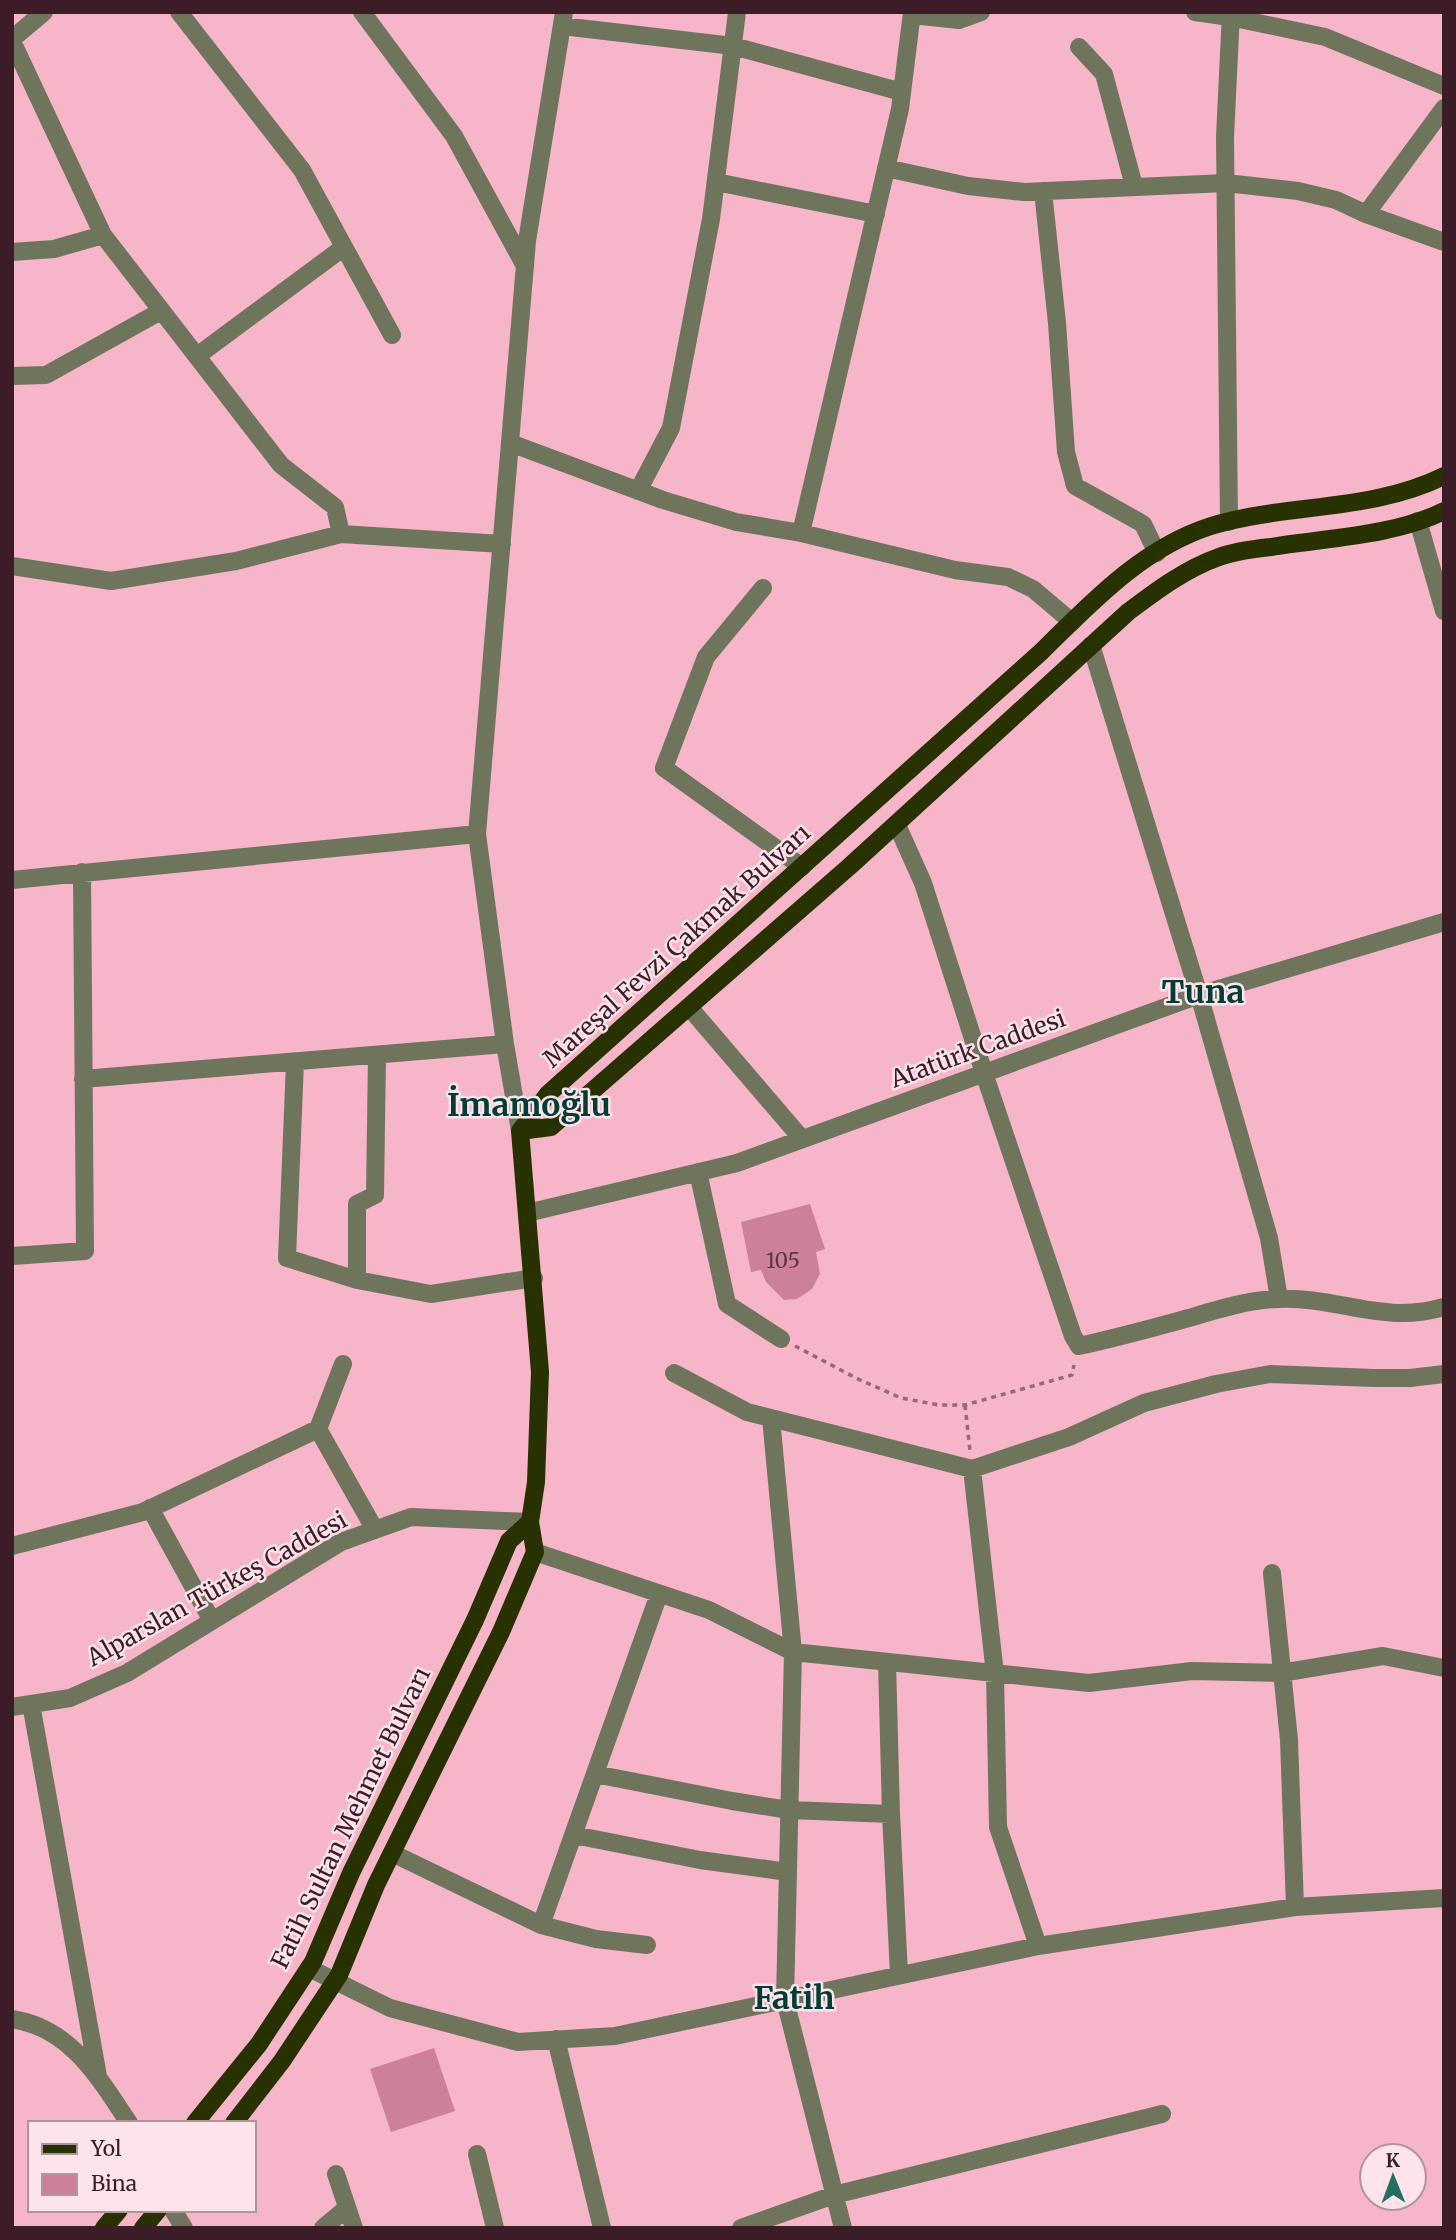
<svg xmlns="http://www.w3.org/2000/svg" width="1456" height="2240" font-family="Merriweather,serif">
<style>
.building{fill:#cd8199}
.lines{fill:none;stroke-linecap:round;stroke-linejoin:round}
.path{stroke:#986877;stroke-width:3.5;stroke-dasharray:5 5;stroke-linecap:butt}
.minor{stroke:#6f755c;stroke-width:18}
.major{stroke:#283100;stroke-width:18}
.labels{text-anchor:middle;stroke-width:5;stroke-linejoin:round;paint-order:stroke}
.number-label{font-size:21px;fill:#603644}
.street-label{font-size:24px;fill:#3c1d27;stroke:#fde3ea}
.district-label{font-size:32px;font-weight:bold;fill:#003e35;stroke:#fde3ea}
</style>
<rect width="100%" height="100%" fill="#f6b5c8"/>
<!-- building -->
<path class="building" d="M810 1204 825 1249 816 1252 820 1274 812 1289 797 1299 784 1300 766 1282 761 1270 751 1272 741 1222Z
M434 2048 455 2111 391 2132 370 2069Z"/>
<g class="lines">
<!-- path -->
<path class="path" d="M795 1346 858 1379 901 1398 939 1405H965L1072 1375 1074 1365
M965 1405 970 1451"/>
<!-- minor -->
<path class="minor" d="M179 12 302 170 344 247 197 356
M362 12 454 136 525 266
M1195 12 1230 17 1325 37 1444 86
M912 15 959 20 981 12
M562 26 733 46 902 92
M12 39 44 12
M12 41 103 235 281 465 335 507 341 534
M1079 47 1104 74 1134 186
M886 168 968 186 1024 192 1226 183 1298 191 1336 200 1366 214 1444 242
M716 182 876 214
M1043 191 1057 323 1066 452 1075 486 1143 524 1157 553
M1366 214 1444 108
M344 247 392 335
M12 252 54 249 103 235
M12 376 46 375 161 311
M510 443 663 500 736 522 801 533 955 570 1008 577 1033 589 1072 622
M638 491 671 428 711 219 737 12
M1418 521 1444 611
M1229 522 1225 137 1231 12
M801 533 900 109 912 12
M12 566 111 581 236 561 341 534 502 544
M763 588 706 657 664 768 802 867
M1091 645 1199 995 1269 1238 1279 1299
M897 825 923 883 984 1073 1073 1336 1079 1346C1116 1338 1152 1328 1189 1318 1219 1309 1248 1300 1278 1299 1337 1296 1382 1325 1444 1307
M12 880 477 834
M689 1007 802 1139
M295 1062 287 1258 357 1280 431 1294 534 1278
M83 1079 505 1044
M520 1131 505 1044 477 834 527 241 564 12
M698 1172 727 1304 781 1339
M527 1213 737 1163 1199 995 1444 922
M12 1256 85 1251 82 872
M357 1280V1204L375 1195 377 1055
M674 1373 747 1412 972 1469 1069 1437 1144 1403 1216 1384 1270 1374 1373 1378H1410L1444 1374
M771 1418 793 1652 785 2000 843 2228
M318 1429 375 1530
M972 1469 995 1674 998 1827 1038 1946
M150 1508 212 1621
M12 1546 143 1512 318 1429 343 1364
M535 1552 709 1610 793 1652 1089 1683 1192 1671 1281 1673 1383 1656 1444 1668
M1272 1573 1289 1740 1295 1907
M887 1662 891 1814 899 1974
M31 1704 98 2076
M12 1707 70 1698 127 1673 341 1542 411 1517 530 1522
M595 1774 732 1801 789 1810 891 1814
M574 1835 700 1860 788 1872
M392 1853 541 1925 659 1594
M541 1925 596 1939 647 1945
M309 1968 390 2008 518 2042 615 2036 1038 1946 1295 1907 1444 1898
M12 2019C71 2028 99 2078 129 2123
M556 2039 602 2228
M477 2154 495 2228
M336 2174 354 2228
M173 2210 184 2228
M323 2228 347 2208
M741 2228 834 2195 1162 2114"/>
<!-- major -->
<path class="major" d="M520 1131 548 1094 1041 652C1091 603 1142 548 1211 526 1287 503 1371 512 1444 476
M520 1131 551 1127 850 866 1128 612C1156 591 1185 569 1219 557 1235 551 1254 549 1271 547 1326 538 1394 536 1444 511
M195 2123 259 2044 313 1962 351 1873 475 1620 509 1541 530 1522
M234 2123 282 2061 339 1975 376 1885 501 1632 535 1552 530 1522 536 1482 540 1372 520 1131
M104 2228 119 2210
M143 2228 158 2210"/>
</g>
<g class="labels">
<!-- number labels -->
<g class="number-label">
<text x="783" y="1268">105</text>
</g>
<!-- street labels -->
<g class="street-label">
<text transform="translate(677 946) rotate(-42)" y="8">Mareşal Fevzi Çakmak Bulvarı</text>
<text transform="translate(978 1049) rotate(-20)" y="8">Atatürk Caddesi</text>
<text transform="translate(217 1589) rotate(-29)" y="8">Alparslan Türkeş Caddesi</text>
<text transform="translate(351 1818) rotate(-64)" y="8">Fatih Sultan Mehmet Bulvarı</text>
</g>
<!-- district labels -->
<g class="district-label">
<text x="1203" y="1003">Tuna</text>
<text x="529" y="1116">İmamoğlu</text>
<text x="794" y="2009">Fatih</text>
</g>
</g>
<!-- border -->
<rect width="1456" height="2240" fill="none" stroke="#3c1d27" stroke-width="28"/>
<!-- legend -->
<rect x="28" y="2121" width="228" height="91" fill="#fde3ea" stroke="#b0949c" stroke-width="2"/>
<rect x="42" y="2144" width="35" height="10" fill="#283100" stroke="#b0949c" stroke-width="2"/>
<text x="91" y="2156" font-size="21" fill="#3c1d27">Yol</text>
<rect x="42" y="2174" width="35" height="21" fill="#cd8199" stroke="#b0949c" stroke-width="2"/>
<text x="91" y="2191" font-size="21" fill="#3c1d27">Bina</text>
<!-- north arrow -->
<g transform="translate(1393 2177) rotate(359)"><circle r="33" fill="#fde3ea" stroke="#b0949c" stroke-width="2"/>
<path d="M0-5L12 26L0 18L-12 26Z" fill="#276d61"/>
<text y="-10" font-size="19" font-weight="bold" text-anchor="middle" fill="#3c1d27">K</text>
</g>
</svg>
